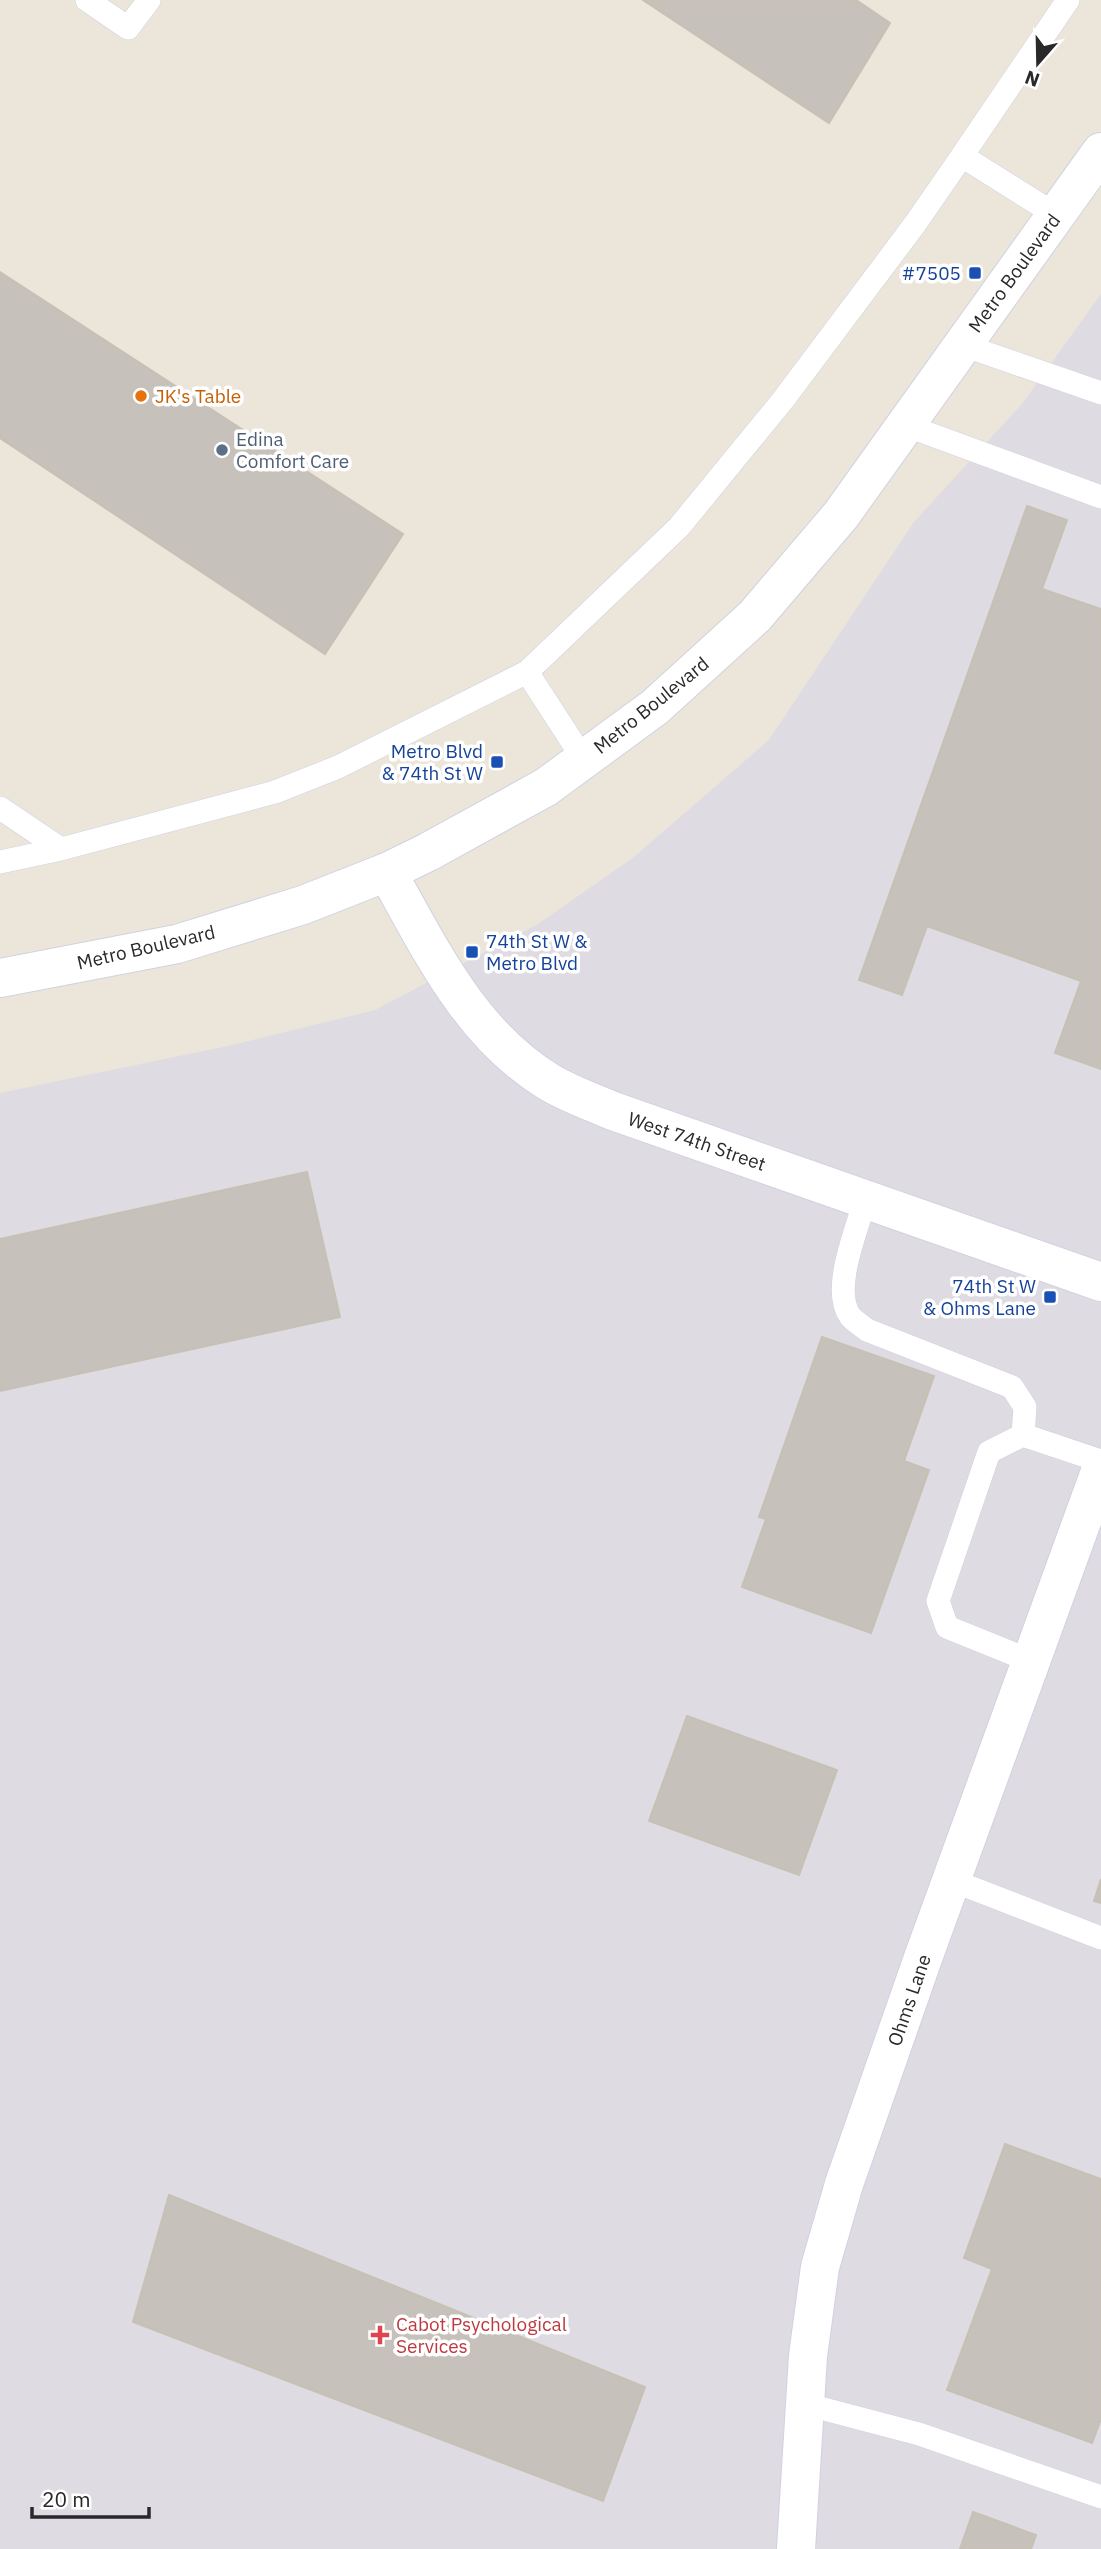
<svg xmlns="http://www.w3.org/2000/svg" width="1101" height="2549" font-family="'IBM Plex Sans',sans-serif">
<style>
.industrial{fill:#dedbe3}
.building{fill:#c6c1ba;stroke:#c6c1b4;stroke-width:2}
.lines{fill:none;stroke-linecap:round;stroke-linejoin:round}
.service-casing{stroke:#d0d2e2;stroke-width:24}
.minor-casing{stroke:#d0d2e2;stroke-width:40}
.tertiary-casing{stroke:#d0d2e2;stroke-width:40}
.service{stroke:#fff;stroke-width:23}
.minor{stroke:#fff;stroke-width:38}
.tertiary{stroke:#fff;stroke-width:38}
.transit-dot{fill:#1a4fb4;stroke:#fff;stroke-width:2.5}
.food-dot{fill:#e8710a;stroke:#fff;stroke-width:2.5}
.service-dot{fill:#5c6f8a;stroke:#fff;stroke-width:2.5}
.health-dot{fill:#e0444e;stroke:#fff;stroke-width:2.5}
.labels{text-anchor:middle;stroke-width:7;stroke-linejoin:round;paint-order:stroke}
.transit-label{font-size:19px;fill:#164399;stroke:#fff;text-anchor:end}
.street-label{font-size:19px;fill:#292929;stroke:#fff}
.food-label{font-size:19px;fill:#c56008;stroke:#fff;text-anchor:start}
.service-label{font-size:19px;fill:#4e5e75;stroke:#fff;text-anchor:start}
.health-label{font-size:19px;fill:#be3a42;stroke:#fff;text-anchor:start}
</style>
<rect width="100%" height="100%" fill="#ebe5da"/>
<!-- industrial -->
<path class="industrial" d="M1101 294V2549H0V1093L228 1046 375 1010 538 924 634 857 769 740 914 522 1022 404Z"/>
<!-- building -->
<path class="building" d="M643 0H856L890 23 829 123Z
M0 272 403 534 325 654 0 438Z
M1027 506 1067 520 1042 589 1101 609V1069L1055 1053 1081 981 927 926 902 995 859 980Z
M307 1172 340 1317 0 1391V1239Z
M822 1337 934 1376 904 1461 929 1470 871 1633 742 1587 766 1519 759 1517Z
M687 1716 837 1770 799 1875 649 1821Z
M1101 1879V1903L1094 1901Z
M1005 2144 1101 2179V2419L1092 2443 947 2390 992 2269 964 2258Z
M169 2195 645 2387 603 2501 133 2322Z
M973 2512 1036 2535 1031 2549H960Z"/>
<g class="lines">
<defs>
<path id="service" d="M87 0 128 28 149 0
M962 156 1068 0
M963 345 1101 393
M905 425 1101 497
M527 672 679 527 783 400 915 224 962 156 1056 215
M0 808 61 849 0 862
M61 849 275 792 338 767 527 672 584 760
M865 1200C857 1230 831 1289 850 1316 854 1321 862 1326 867 1330L1012 1387 1025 1407 1023 1435 1101 1461
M1023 1435 989 1452 938 1601 947 1627 1031 1661
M951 1880 1101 1938
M805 2404 919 2434 1101 2497"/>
<path id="minor" d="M387 872C431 950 470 1034 549 1082 569 1094 592 1102 613 1111L1101 1282
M796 2549 808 2356 820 2267 844 2184 923 1958 1101 1469"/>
<path id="tertiary" d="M0 978 177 944 303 905 387 872 428 852 546 787 655 707 755 616 841 515 1101 152"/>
</defs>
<!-- service casing -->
<use href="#service" class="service-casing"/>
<!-- minor casing -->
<use href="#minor" class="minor-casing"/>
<!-- tertiary casing -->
<use href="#tertiary" class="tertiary-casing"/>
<!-- service -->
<use href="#service" class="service"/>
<!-- minor -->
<use href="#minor" class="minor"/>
<!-- tertiary -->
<use href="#tertiary" class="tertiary"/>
</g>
<!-- markers -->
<g class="transit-dot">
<rect x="968" y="266" width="14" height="14" rx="3.5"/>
<rect x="490" y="755" width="14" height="14" rx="3.5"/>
<rect x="465" y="945" width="14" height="14" rx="3.5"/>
<rect x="1043" y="1290" width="14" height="14" rx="3.5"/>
</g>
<circle class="food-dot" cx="141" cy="396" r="7"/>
<circle class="service-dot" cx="222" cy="450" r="7"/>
<path class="health-dot" d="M376.5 2324.5h7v7h7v7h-7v7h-7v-7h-7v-7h7z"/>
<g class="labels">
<!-- transit labels -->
<g class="transit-label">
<text x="961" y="280">#7505</text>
<text x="483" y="758">Metro Blvd<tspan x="483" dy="22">&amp; 74th St W</tspan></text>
<text x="486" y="948" text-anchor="start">74th St W &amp;<tspan x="486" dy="22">Metro Blvd</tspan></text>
<text x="1036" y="1293">74th St W<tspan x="1036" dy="22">&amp; Ohms Lane</tspan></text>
</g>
<!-- street labels -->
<g class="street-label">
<text transform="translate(1014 273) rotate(-54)" y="7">Metro Boulevard</text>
<text transform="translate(651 705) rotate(-39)" y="7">Metro Boulevard</text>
<text transform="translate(146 947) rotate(-13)" y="7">Metro Boulevard</text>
<text transform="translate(697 1141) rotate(19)" y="7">West 74th Street</text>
<text transform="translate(909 2000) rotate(-71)" y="7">Ohms Lane</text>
</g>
<!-- food labels -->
<g class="food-label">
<text x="155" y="403">JK's Table</text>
</g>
<!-- service labels -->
<g class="service-label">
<text x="236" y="446">Edina<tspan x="236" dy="22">Comfort Care</tspan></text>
</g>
<!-- health labels -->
<g class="health-label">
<text x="396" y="2331">Cabot Psychological<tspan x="396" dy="22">Services</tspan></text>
</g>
</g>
<!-- north arrow -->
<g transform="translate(1038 63) rotate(200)" stroke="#ffffff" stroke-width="5" paint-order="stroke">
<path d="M0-5L12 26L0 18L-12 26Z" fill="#292929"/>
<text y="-10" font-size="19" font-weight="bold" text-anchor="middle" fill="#292929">N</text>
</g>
<!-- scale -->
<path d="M32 2507v10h117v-10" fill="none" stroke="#292929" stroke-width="3.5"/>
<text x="42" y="2507" font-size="21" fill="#292929" stroke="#ffffff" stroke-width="5" paint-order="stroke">20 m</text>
</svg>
